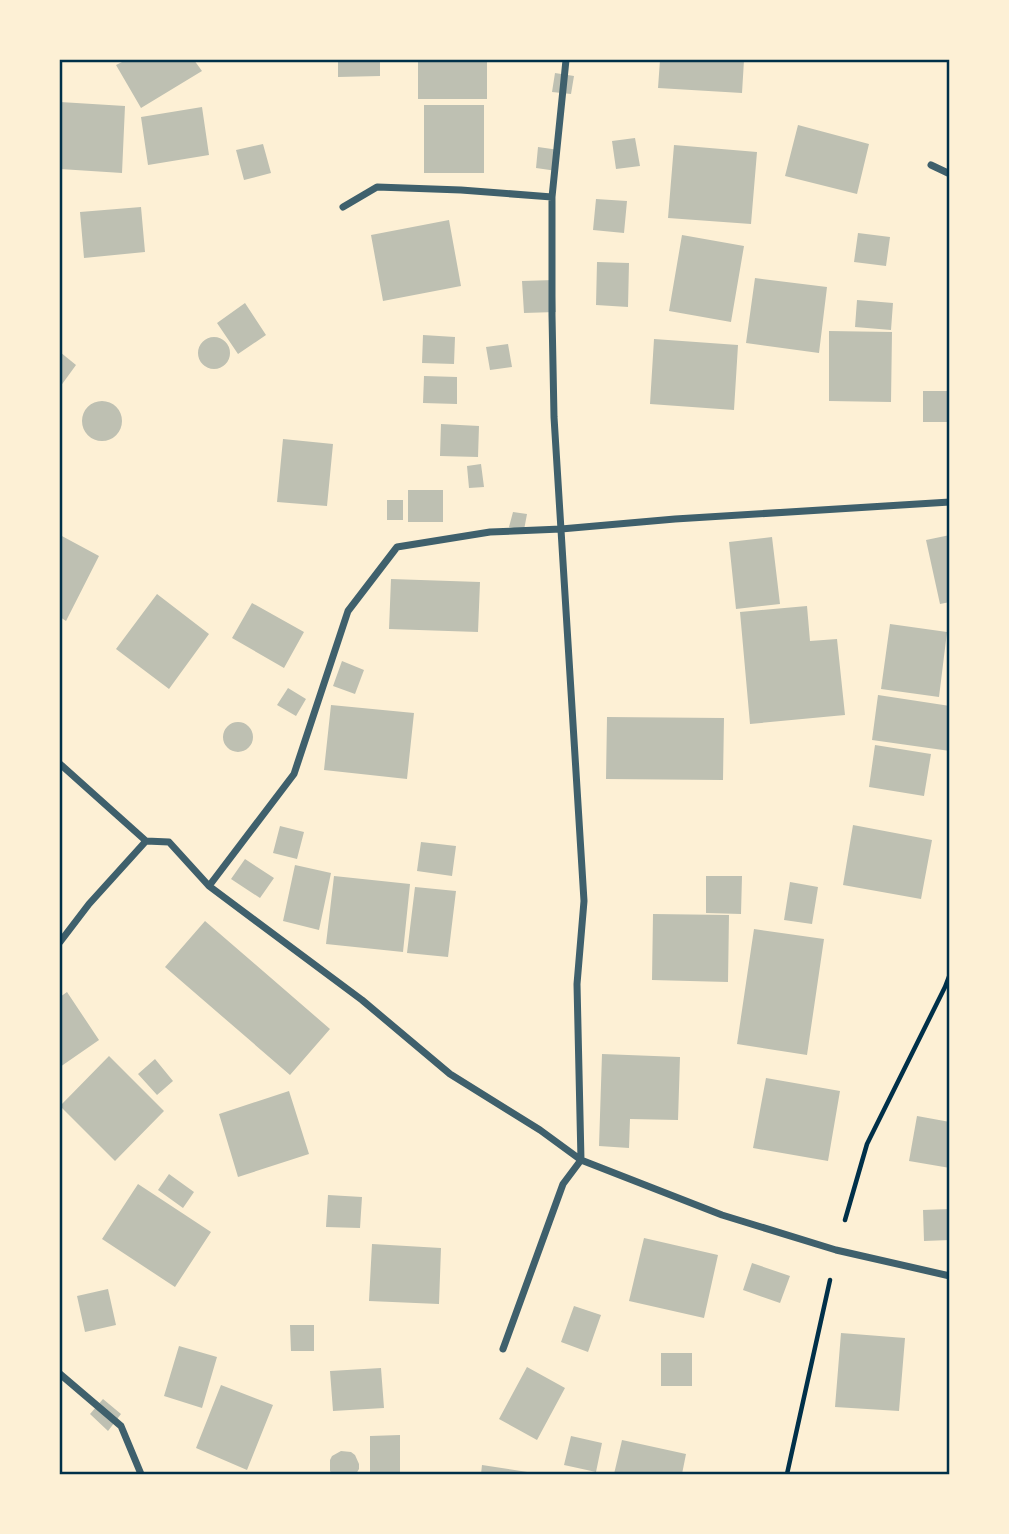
<svg xmlns="http://www.w3.org/2000/svg" width="1009" height="1534" font-family="'Titillium Web',sans-serif">
<style>
.building{fill:#bec0b2}
.lines{fill:none;stroke-linecap:round;stroke-linejoin:round}
.path{stroke:#003049;stroke-width:4.5}
.minor{stroke:#3f606c;stroke-width:7}
.neatline{fill:none;stroke:#003049;stroke-width:2.5}
</style>
<rect width="100%" height="100%" fill="#fdf0d5"/>
<!-- building -->
<path class="building" d="M126 60H194L202 71 141 108 116 65Z
M338 60H380V76L338 77Z
M418 60H487V99H418Z
M660 60H744L742 93 658 88Z
M555 73 574 76 571 94 552 92Z
M60 102 125 106 122 173 60 169Z
M424 105H484V173H424Z
M202 107 209 155 148 165 141 117Z
M798 125 869 144 857 194 785 176Z
M635 138 640 166 616 169 612 141Z
M263 144 271 173 244 180 236 150Z
M674 145 757 152 751 224 668 218Z
M538 147 559 150 557 171 536 168Z
M596 199 627 201 624 233 593 230Z
M141 207 145 252 84 258 80 212Z
M449 220 461 286 383 301 371 235Z
M858 233 890 237 886 266 854 262Z
M682 235 744 246 731 322 669 311Z
M597 262 629 263 628 307 596 305Z
M755 278 827 287 819 353 746 343Z
M554 280 556 312 524 313 522 281Z
M857 300 893 303 891 330 855 327Z
M245 303 266 335 238 354 217 323Z
M829 331 892 332 891 402 829 401Z
M423 335 455 337 454 364 422 363Z
M198 353a16 16 0 1 1 32 0a16 16 0 1 1-32 0Z
M654 339 738 345 734 410 650 404Z
M508 344 512 367 490 370 486 347Z
M60 352 76 365 60 387Z
M424 376 457 377V404L423 403Z
M923 391H949V422H923Z
M82 421a20 20 0 1 1 40 0a20 20 0 1 1-40 0Z
M441 424 479 426 478 457 440 456Z
M283 439 333 444 327 506 277 502Z
M481 464 484 487 469 488 467 466Z
M408 490H443V522H408Z
M387 500H403V520H387Z
M513 512 527 514 524 530 509 527Z
M60 535 99 556 66 621 60 617Z
M950 535V602L940 604 926 540Z
M772 537 780 604 736 609 729 542Z
M391 579 480 582 478 632 389 629Z
M157 594 209 634 169 689 116 649Z
M252 603 304 632 284 668 232 638Z
M807 606 810 641 837 639 845 715 750 724 740 612Z
M890 624 947 632 939 697 881 689Z
M342 661 364 670 355 694 333 686Z
M288 688 306 699 296 716 277 705Z
M878 695 950 706V751L872 740Z
M331 705 414 713 407 779 324 770Z
M607 717 724 718 723 780 606 779Z
M223 737a15 15 0 1 1 30 0a15 15 0 1 1-30 0Z
M875 745 931 754 924 796 869 787Z
M853 825 932 840 921 899 843 885Z
M280 826 304 832 297 859 273 853Z
M421 842 456 846 452 876 417 871Z
M245 859 274 878 260 898 231 879Z
M295 865 331 873 319 930 283 921Z
M334 876 410 884 403 952 326 944Z
M706 876H742L741 914 706 913Z
M790 882 818 887 812 924 784 920Z
M415 887 456 891 448 957 407 953Z
M653 914 729 915 728 982 652 980Z
M205 921 330 1029 290 1075 165 967Z
M754 929 824 939 807 1055 737 1044Z
M67 992 99 1040 60 1067V997Z
M602 1054 680 1057 678 1120 630 1119 629 1148 599 1146Z
M109 1056 164 1111 115 1161 60 1106Z
M155 1059 173 1081 157 1095 138 1074Z
M766 1078 840 1091 828 1161 753 1148Z
M289 1091 309 1154 238 1177 219 1114Z
M917 1116 950 1122V1168L909 1161Z
M169 1174 194 1192 183 1208 158 1190Z
M138 1184 211 1232 175 1287 102 1239Z
M328 1195 362 1197 360 1228 326 1227Z
M950 1209V1240L924 1241 923 1210Z
M644 1238 718 1255 704 1318 629 1301Z
M372 1244 441 1248 439 1304 369 1301Z
M752 1263 790 1276 780 1303 743 1290Z
M108 1289 116 1325 85 1332 77 1296Z
M574 1306 601 1315 588 1352 561 1342Z
M290 1325H314V1351H291Z
M841 1333 905 1338 899 1411 835 1407Z
M179 1346 217 1357 202 1408 164 1396Z
M661 1353H692V1386H661Z
M527 1367 565 1388 537 1440 499 1419Z
M381 1368 384 1408 333 1411 330 1371Z
M221 1385 273 1405 247 1470 196 1448Z
M103 1399 121 1414 108 1431 90 1414Z
M400 1435V1472H370V1436Z
M571 1436 602 1443 596 1472 564 1465Z
M622 1440 686 1454 682 1474H614Z
M341 1451 351 1452 355 1455 359 1464V1469L356 1474H332L330 1471V1460L332 1456Z
M482 1465 534 1473V1474H481Z"/>
<g class="lines">
<!-- path -->
<path class="path" d="M845 1220 867 1144 945 987 950 974
M787 1474 830 1280"/>
<!-- minor -->
<path class="minor" d="M931 165 950 174
M343 207 377 187 461 190 552 197
M60 764 146 841 169 842 209 886 362 1000 450 1074 540 1130 581 1160 722 1215 836 1250 950 1276
M209 886 294 774 348 611 397 547 490 532 561 529 675 519 950 502
M60 942 89 904 146 841
M503 1349 563 1184 581 1160 577 984 584 901 554 417 552 315V197L566 60
M60 1374 121 1426 141 1474"/>
</g>
<!-- border -->
<rect width="1009" height="1534" fill="none" stroke="#fdf0d5" stroke-width="122"/>
<rect x="61" y="61" width="887" height="1412" class="neatline"/>
</svg>
